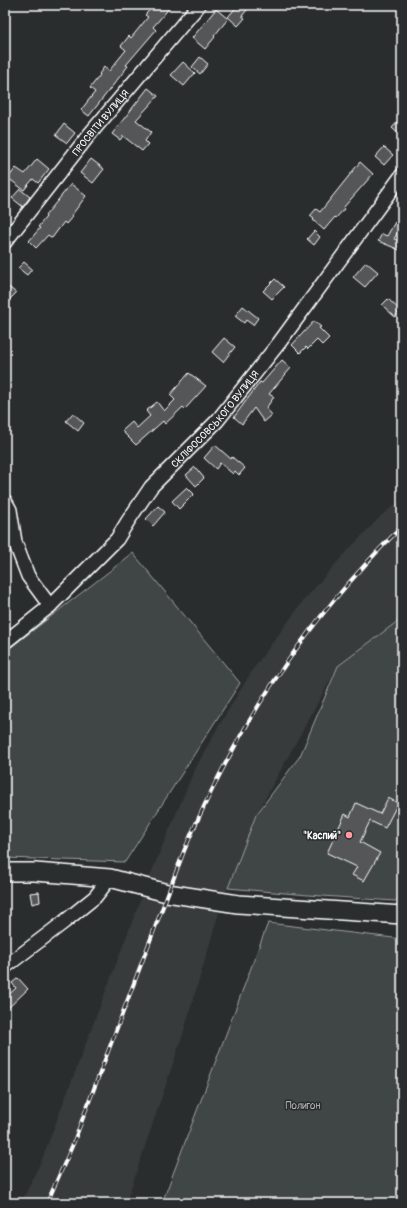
<svg xmlns="http://www.w3.org/2000/svg" width="407" height="1208" font-family="Pangolin,sans-serif">
<style>
.built{fill:#373a3b}
.green{fill:#414445;stroke:#a0a2a2}
.building{fill:#555758;stroke:#fff}
.lines{fill:none;stroke-linecap:round;stroke-linejoin:round}
.minor-casing{stroke:#fff;stroke-width:16}
.major-casing{stroke:#fff;stroke-width:20}
.minor{stroke:#2a2d2e;stroke-width:13}
.major{stroke:#2a2d2e;stroke-width:17}
.rail-casing{stroke:#fff;stroke-width:4}
.rail{stroke:#2a2d2e;stroke-width:2.5;stroke-dasharray:8;stroke-linecap:butt}
.poi-dot{fill:#ff9aa2;stroke:#2a2d2e;stroke-width:1.5}
.labels{text-anchor:middle;stroke-width:3;stroke-linejoin:round;paint-order:stroke}
.street-label{font-size:10px;fill:#fff;stroke:#2a2d2e}
.poi-label{font-size:10px;font-weight:bold;fill:#fff;stroke:#2a2d2e;text-anchor:end}
.park-label{font-size:10px;fill:#b3b4b5;stroke:#2a2d2e}
</style>
<rect width="100%" height="100%" fill="#2a2d2e"/>
<filter id="ink" filterUnits="userSpaceOnUse"><feTurbulence type="fractalNoise" baseFrequency=".025" numOctaves="2"/><feDisplacementMap in="SourceGraphic" scale="8" xChannelSelector="R" yChannelSelector="G"/><feConvolveMatrix kernelMatrix="1 2 1 2 8 2 1 2 1" color-interpolation-filters="sRGB"/></filter>
<g filter="url(#ink)">
<!-- built -->
<path class="built" d="M402 499V618L338 666 256 815 221 906 183 1034 126 1203H21L42 1159 146 885 194 771 214 734 253 669 304 600 346 552 382 515Z"/>
<!-- green -->
<path class="green" d="M133 553 240 683 125 862 5 858V652Z
M402 618V897L395 901 308 895 228 888 256 815 300 756 338 666Z
M268 923 402 939V1203H162Z"/>
<!-- building -->
<path class="building" d="M154 5H172L153 27 156 30 126 65 128 66 89 116 81 110 95 92 90 88 100 75 99 74 104 67 109 71 126 50 121 46 129 36 131 38 148 17 145 15Z
M238 5H251L242 16 245 18 238 26 228 17Z
M216 9 228 19 214 36 215 37 205 49 192 38Z
M200 57 208 64 200 74 192 67Z
M183 62 195 73 184 86 171 75Z
M148 88 158 96 136 120 151 132 145 141 148 144 142 151 123 136 120 140 112 134Z
M402 117V137L392 128Z
M64 124 75 133 67 143 56 135Z
M384 147 393 155 384 165 375 157Z
M37 159 49 169 38 183 33 179 24 190 8 178 16 168 25 174Z
M91 159 104 169 93 183 80 173Z
M360 162 373 174 343 208 344 209 336 218 335 217 324 230 313 220 314 219 310 216 316 209 320 212Z
M71 184 86 196 71 216 72 217 66 224 64 222 52 238 48 235 36 248 29 241 40 228 38 227 46 217 45 216Z
M20 189 30 197 23 207 12 198Z
M395 222 401 226 394 239 402 242V251L378 241 382 234 387 236Z
M314 231 320 237 314 245 307 239Z
M24 262 32 269 27 275 18 268Z
M366 262 378 272 365 287 353 277Z
M275 279 284 287 272 299 263 291Z
M5 284 16 293 9 300 5 296Z
M388 299 400 310 395 317 382 305Z
M243 306 258 318 253 325 246 320 244 323 235 316Z
M314 321 321 327 319 328 329 338 322 345 317 340 308 349 306 347 300 353 292 345Z
M224 338 235 347 223 362 212 352Z
M282 360 291 368 269 394 274 397 266 408 272 415 264 422 254 408 242 424 234 417 260 382 262 383Z
M189 373 206 386 185 409 183 407 165 424 163 421 136 445 122 431 132 422 137 428 150 416 146 411 157 402 164 411 175 400 170 395Z
M73 413 84 423 78 431 66 421Z
M215 445 231 459 232 457 245 468 239 475 235 471 233 474 220 463 216 469 204 458Z
M195 467 204 478 196 486 186 475Z
M187 487 194 494 179 509 172 501Z
M158 506 165 512 153 526 146 519Z
M388 798 398 803 385 828 370 821 360 842 380 853 364 881 352 875 357 867 327 853 345 814 350 817 356 803 380 814Z
M39 892 40 902 32 904 30 893Z
M18 978 28 989 5 1011V998L16 988 12 983Z"/>
<g class="lines">
<defs>
<g id="minor">
<path id="s1" d="M5 242 89 135 199 5"/>
<path d="M5 501 10 510 15 542 28 576 50 606"/>
<path id="s2" d="M5 642 50 606 117 539 128 521 151 487 217 421 279 343 402 175"/>
<path d="M5 967 64 922 95 897 110 878"/>
</g>
<path id="major" d="M5 872H35L110 878 167 893 238 904 402 915"/>
</defs>
<!-- minor casing -->
<use href="#minor" class="minor-casing"/>
<!-- major casing -->
<use href="#major" class="major-casing"/>
<!-- minor -->
<use href="#minor" class="minor"/>
<!-- major -->
<use href="#major" class="major"/>
<defs>
<path id="rail" d="M47 1203 73 1144 184 851C225 754 278 664 347 585 365 565 382 545 402 527"/>
</defs>
<!-- rail casing -->
<use href="#rail" class="rail-casing"/>
<!-- rail -->
<use href="#rail" class="rail"/>
</g>
</g>
<!-- markers -->
<circle class="poi-dot" cx="349" cy="835" r="4"/>
<g class="labels">
<!-- street labels -->
<g class="street-label">
<text dy="4" stroke="none"><textPath href="#s1" startOffset="153">ПРОСВІТИ ВУЛИЦЯ</textPath></text>
<text dy="4" stroke="none"><textPath href="#s2" startOffset="308">СКЛІФОСОВСЬКОГО ВУЛИЦЯ</textPath></text>
</g>
<!-- poi labels -->
<g class="poi-label">
<text x="341" y="839">"Каспий"</text>
</g>
<!-- park labels -->
<g class="park-label">
<text x="303" y="1109">Полигон</text>
</g>
</g>
<!-- margin -->
<rect width="407" height="1208" fill="none" stroke="#2a2d2e" stroke-width="20"/>
<rect x="10" y="10" width="387" height="1188" fill="none" stroke="#fff" stroke-width="1.5" filter="url(#ink)"/>
</svg>
